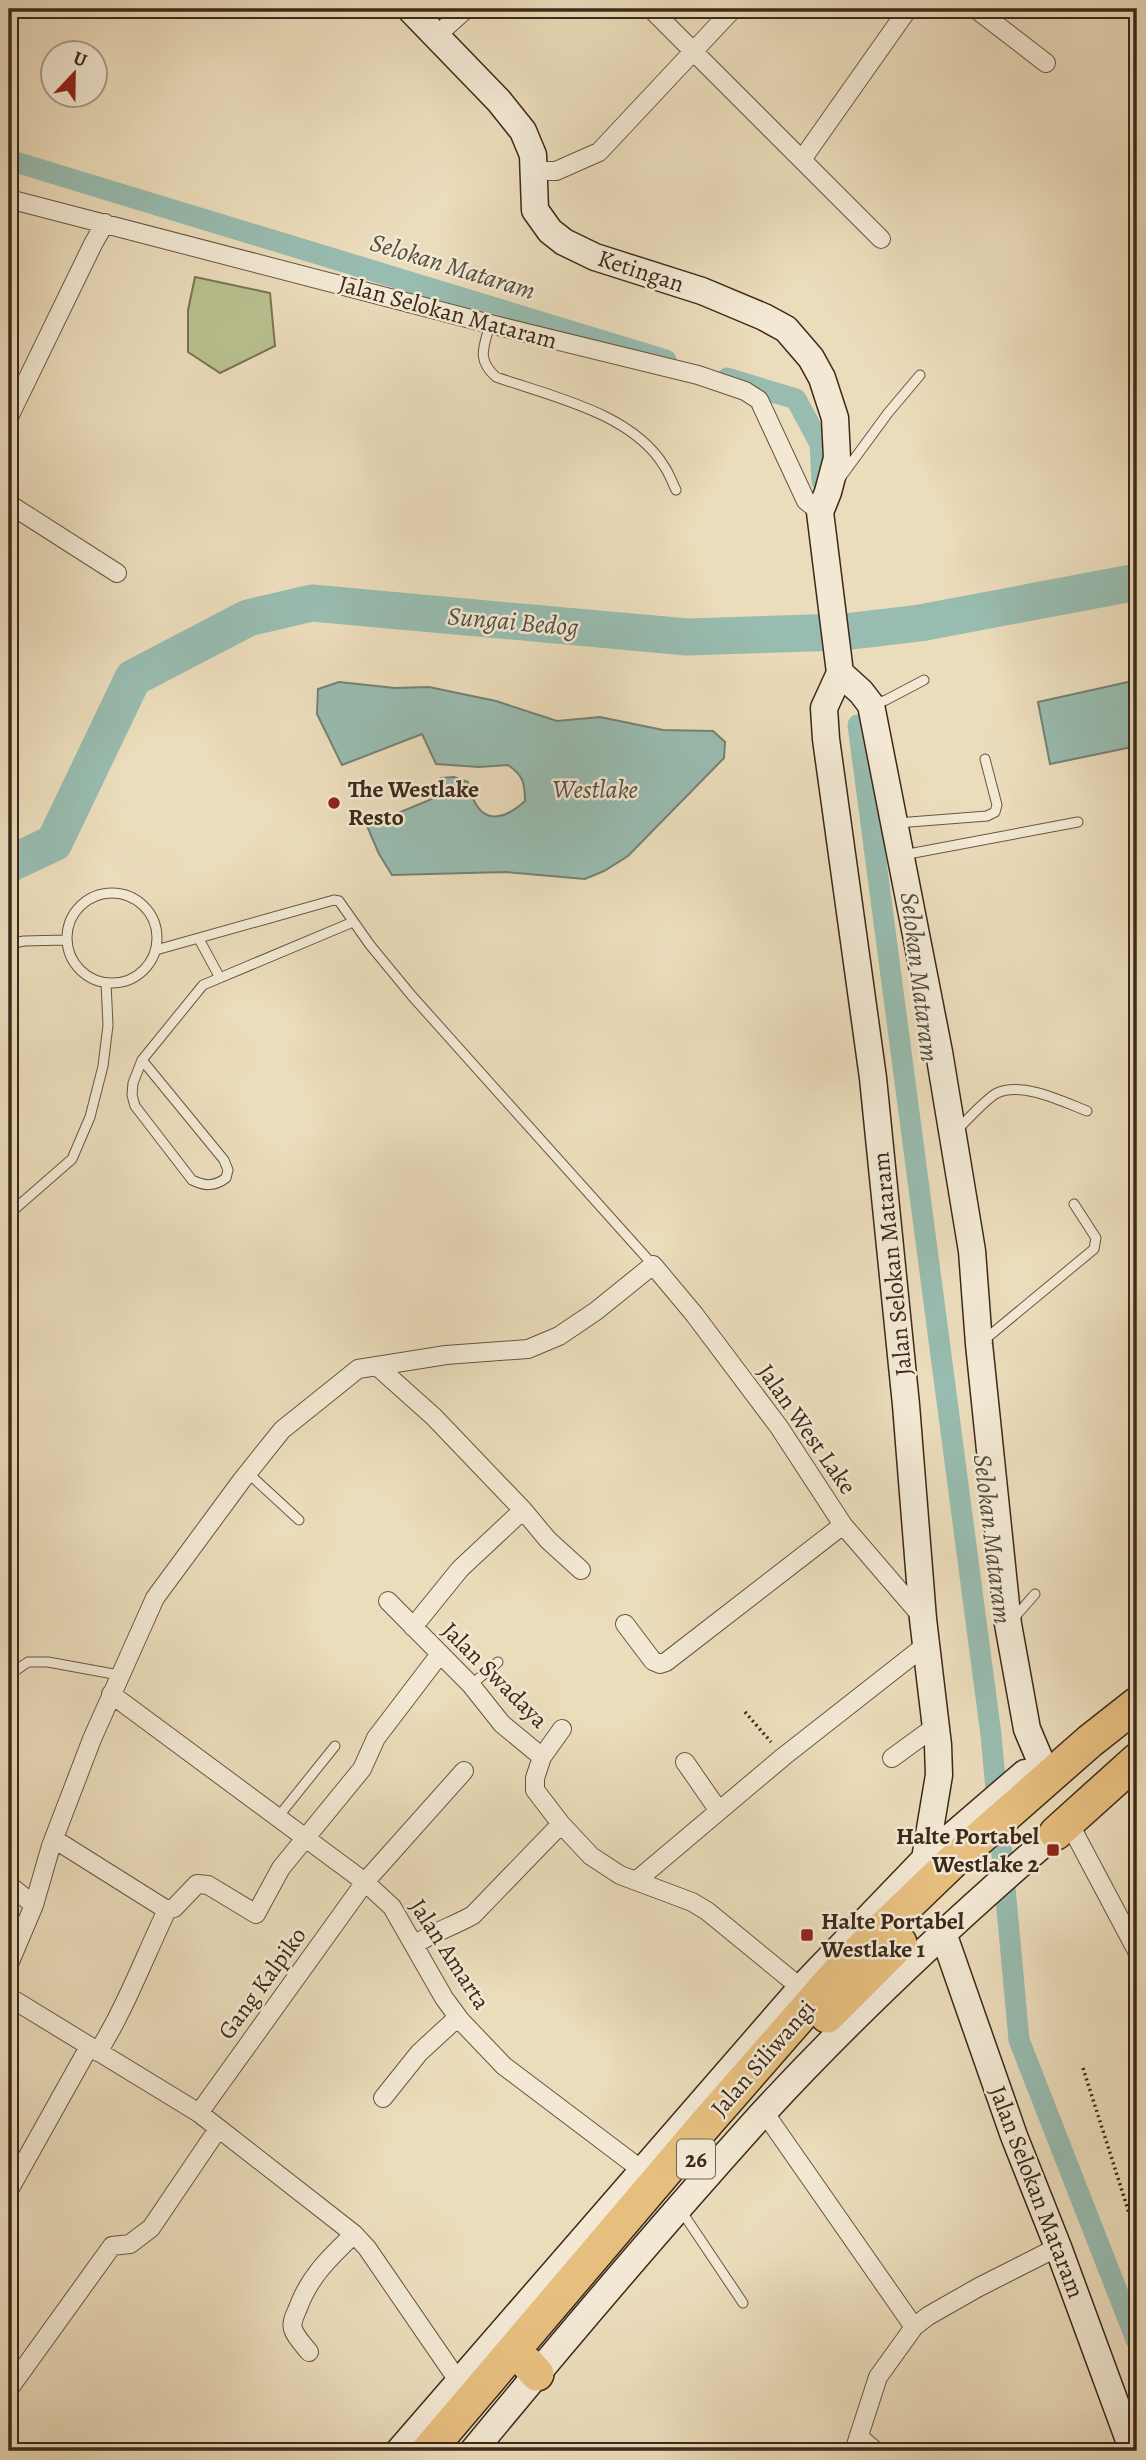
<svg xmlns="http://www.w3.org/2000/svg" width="1146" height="2460" font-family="Alegreya,serif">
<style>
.green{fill:#b9c08f;stroke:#7b7454;stroke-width:2}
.water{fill:#98bcb0;stroke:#748174;stroke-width:2}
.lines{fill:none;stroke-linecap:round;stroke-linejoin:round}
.canal{stroke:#98bcb0;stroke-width:21}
.river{stroke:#98bcb0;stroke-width:37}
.lane-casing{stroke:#685642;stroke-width:11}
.street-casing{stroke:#685642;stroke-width:20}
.secondary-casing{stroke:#3d291a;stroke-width:29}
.highway-casing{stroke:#3d291a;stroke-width:36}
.path{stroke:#3d291a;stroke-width:3.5;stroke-dasharray:2 3.5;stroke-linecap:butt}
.lane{stroke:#f2e8d3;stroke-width:9}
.street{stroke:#f2e8d3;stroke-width:18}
.secondary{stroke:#f2e8d3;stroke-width:26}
.highway{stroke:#e6be7e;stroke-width:33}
.poi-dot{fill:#8f2418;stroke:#f2e8d3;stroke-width:2.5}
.labels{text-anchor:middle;stroke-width:5;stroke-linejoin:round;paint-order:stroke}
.shield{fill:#f2e8d3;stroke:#736252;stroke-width:2}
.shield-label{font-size:23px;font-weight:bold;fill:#3d291a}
.street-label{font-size:24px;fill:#3d291a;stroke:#f2e8d3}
.poi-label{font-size:24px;font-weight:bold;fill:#3d291a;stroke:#f2e8d3;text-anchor:start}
.water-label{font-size:26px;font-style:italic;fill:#544e40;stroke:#f2e8d3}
</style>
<rect width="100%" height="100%" fill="#ebdcbb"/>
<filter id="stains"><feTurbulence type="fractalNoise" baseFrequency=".00286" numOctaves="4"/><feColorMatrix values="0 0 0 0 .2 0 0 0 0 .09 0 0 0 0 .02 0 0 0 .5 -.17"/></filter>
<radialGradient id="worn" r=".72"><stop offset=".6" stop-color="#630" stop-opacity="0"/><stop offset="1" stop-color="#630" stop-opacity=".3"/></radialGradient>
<!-- green -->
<path class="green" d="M195 277 270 293 275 346 220 373 188 352V310Z"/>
<!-- water -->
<path class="water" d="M1137 680V746L1050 764 1038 702Z
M339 682 395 688 429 687 496 701 557 721 600 717 663 730 713 731 725 742 724 758 628 856 604 871 585 879 506 872 392 875 379 854 367 826 446 793 441 778 454 777 468 782C476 820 496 827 525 801 525 783 523 775 508 765L479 767 436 764 422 734 342 765 317 714 318 689Z"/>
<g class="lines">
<!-- canal -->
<path class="canal" d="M9 160 666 360
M727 378 796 399 820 444 822 482
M858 725 991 1735 1019 2040 1137 2342"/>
<!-- river -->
<path class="river" d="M9 864 54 843 133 678 248 618 312 603 687 637 844 632 920 623 1137 582"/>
<defs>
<path id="lane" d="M490 324C484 347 476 359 496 377 550 396 632 413 664 466 669 473 672 482 676 490
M841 477 888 413 920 375
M872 705 886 700 924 680
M897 823 987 816 995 812 997 805 985 759
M903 855 1078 822
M67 938a45 45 0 1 1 90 0a45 45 0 1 1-90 0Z
M199 939 220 978
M9 944 24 941 66 940
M156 950 334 900 339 901 370 945 412 996 653 1265
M142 1060 224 1160 228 1170 226 1178C214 1187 204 1186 192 1180L135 1106 132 1095 133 1083 142 1060 203 985 353 922
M957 1130C966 1121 987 1098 997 1093 1022 1081 1064 1102 1087 1111
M9 1214 72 1159 90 1117 103 1066 108 1025 106 983
M983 1341 1094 1249 1096 1238 1074 1204
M248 1473 299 1520
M1014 1618 1035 1594
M9 1675 28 1662H48L119 1675
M471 1685 498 1662
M278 1817 335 1746
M680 2209 743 2303
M860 2432 882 2451"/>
<path id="street" d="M651 9 881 239
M976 9 1046 63
M437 35 466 9
M803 158 908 9
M533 171H556L599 152 733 9
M9 199 490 324 698 375 745 391 759 400 806 501 820 512
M9 417 93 244 105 223
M9 504 117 573
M377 1366 434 1417 523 1510 548 1540 581 1570
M388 1601 471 1685 502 1724 542 1757 535 1778V1790L561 1824 591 1856 620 1875 692 1902 707 1911 801 1988
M625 1624 653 1661 660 1664 666 1662 843 1525
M413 1627 460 1569 523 1510
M111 1694 365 1882 392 1907 444 1998 461 2021 504 2066 643 2171
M542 1757 562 1729
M892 1758 936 1726
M685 1762 719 1811
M1068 1821 1137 1951
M54 1839 167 1910 174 1908 197 1884 208 1885 256 1914 281 1868 362 1769 376 1738 440 1654
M636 1881 783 1757 927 1644
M9 1885 34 1905
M414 1945C433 1932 454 1926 473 1915L561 1824
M9 1964 34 1905 51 1846 92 1739 155 1598 242 1480 282 1430 358 1369 446 1355 528 1349 559 1336 596 1311 653 1265 694 1314 779 1427 843 1525 923 1618
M9 1997 199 2113 354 2234 367 2248 459 2382
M98 2052C126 2007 144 1958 167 1910
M383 2098 419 2053 458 2017
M764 2112 914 2327
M199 2113 365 1882 464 1771
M9 2190 89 2047
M309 2352C304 2345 296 2338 293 2329 291 2322 295 2315 298 2308 309 2277 330 2257 354 2234
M9 2389 112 2246 130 2244 151 2228 218 2129
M854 2451 878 2377 914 2327 928 2316 979 2287 1058 2247"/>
<path id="secondary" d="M410 9 499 101 523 131 533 155 535 210 550 231 564 242 595 257 702 291 764 317 786 329 811 358 822 378 835 418 837 458 828 492 820 512 840 673 824 708 826 739 873 1078 906 1405 923 1619 938 1745 939 1775 925 1859
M840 673 861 692 871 705 939 1052 972 1251 979 1344 1008 1624 1027 1729 1041 1762
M943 1933 1014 2136 1058 2247 1133 2451
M399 2451 801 1988 925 1859 1025 1773
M473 2451C567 2337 663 2224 762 2114 854 2014 954 1921 1056 1833"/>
<path id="highway" d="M1056 1833 1137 1760
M827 2016 900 1943
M528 2364 537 2374
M428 2451 704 2126 843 1967 951 1863 1090 1741 1137 1704"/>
</defs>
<!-- lane casing -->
<use href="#lane" class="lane-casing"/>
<!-- street casing -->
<use href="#street" class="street-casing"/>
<!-- secondary casing -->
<use href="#secondary" class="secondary-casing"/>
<!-- highway casing -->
<use href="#highway" class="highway-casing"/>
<!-- path -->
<path class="path" d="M745 1712 771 1742
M1083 2068 1137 2238"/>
<!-- lane -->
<use href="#lane" class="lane"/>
<!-- street -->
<use href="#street" class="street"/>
<!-- secondary -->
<use href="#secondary" class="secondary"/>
<!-- highway -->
<use href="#highway" class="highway"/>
</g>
<!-- markers -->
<g class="poi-dot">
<circle cx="334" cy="803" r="7"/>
<rect x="1046" y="1843" width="14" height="14" rx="3.5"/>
<rect x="800" y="1928" width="14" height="14" rx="3.5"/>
</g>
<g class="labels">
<!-- shield labels -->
<rect class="shield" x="677" y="2139.5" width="38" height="39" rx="5"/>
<g class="shield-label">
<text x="696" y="2167">26</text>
</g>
<!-- street labels -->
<g class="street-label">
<text transform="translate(641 271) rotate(18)" y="8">Ketingan</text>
<text transform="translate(448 312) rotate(15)" y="8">Jalan Selokan Mataram</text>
<text transform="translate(892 1264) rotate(-96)" y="8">Jalan Selokan Mataram</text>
<text transform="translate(807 1429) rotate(55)" y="8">Jalan West Lake</text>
<text transform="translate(495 1675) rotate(45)" y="8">Jalan Swadaya</text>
<text transform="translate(450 1954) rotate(57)" y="8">Jalan Amarta</text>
<text transform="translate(262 1983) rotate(-54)" y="8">Gang Kalpiko</text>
<text transform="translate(763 2058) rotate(-49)" y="8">Jalan Siliwangi</text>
<text transform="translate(1037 2192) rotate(69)" y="8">Jalan Selokan Mataram</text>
</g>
<!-- poi labels -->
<g class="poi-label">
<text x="348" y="797">The Westlake<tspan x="348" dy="28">Resto</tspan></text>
<text x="1039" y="1844" text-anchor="end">Halte Portabel<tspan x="1039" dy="28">Westlake 2</tspan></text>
<text x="821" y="1929">Halte Portabel<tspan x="821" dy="28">Westlake 1</tspan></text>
</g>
<!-- water labels -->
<g class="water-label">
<text transform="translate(453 266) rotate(17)" y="9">Selokan Mataram</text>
<text transform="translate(513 621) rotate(5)" y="9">Sungai Bedog</text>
<text x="595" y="798">Westlake</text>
<text transform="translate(920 977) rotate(83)" y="9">Selokan Mataram</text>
<text transform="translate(993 1539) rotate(83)" y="9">Selokan Mataram</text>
</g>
</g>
<!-- margin -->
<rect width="1146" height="2460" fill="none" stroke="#ebdcbb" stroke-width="35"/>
<rect x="10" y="10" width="1125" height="2439" fill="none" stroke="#3d291a" stroke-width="3.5"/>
<rect x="18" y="18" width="1111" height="2425" fill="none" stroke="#3d291a" stroke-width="2"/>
<!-- north arrow -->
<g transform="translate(74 74) rotate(22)"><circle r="33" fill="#f2e8d3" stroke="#aa9c89" stroke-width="2"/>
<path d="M0-5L12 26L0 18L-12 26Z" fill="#8f2418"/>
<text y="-10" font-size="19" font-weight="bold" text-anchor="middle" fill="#3d291a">U</text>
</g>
<rect width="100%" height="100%" filter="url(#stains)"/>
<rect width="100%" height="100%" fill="url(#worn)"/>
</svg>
